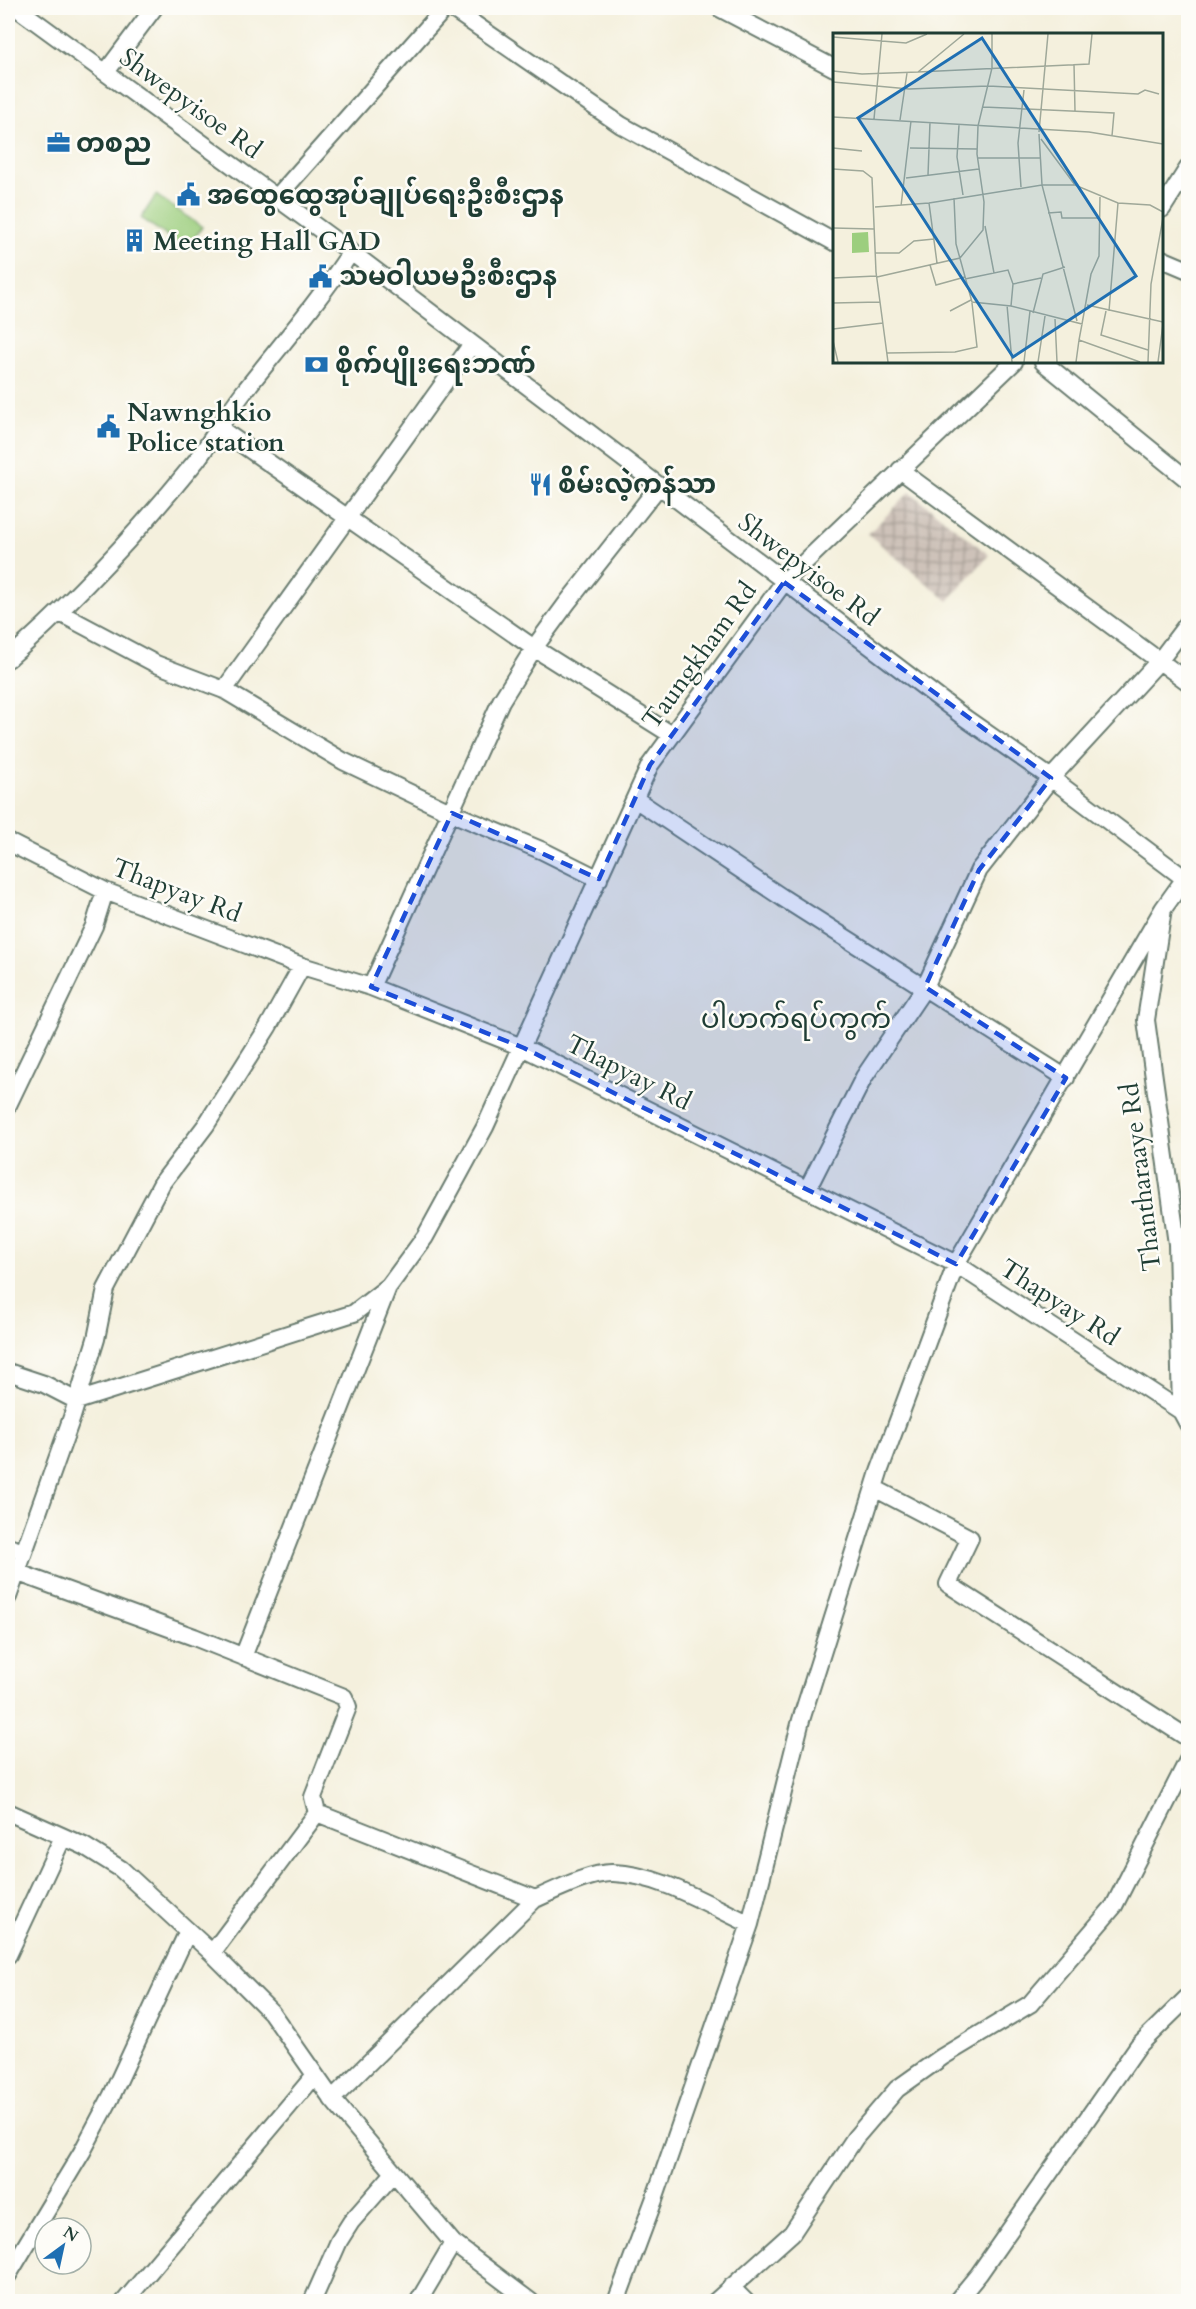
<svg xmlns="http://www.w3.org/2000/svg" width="1196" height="2309" font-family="Cardo,'Noto Sans Myanmar',serif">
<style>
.industrial{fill:url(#industrial-grid)}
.grass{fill:#9cce7e;stroke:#5e8659;stroke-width:1.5}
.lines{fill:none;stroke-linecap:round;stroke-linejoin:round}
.minor-casing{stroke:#6a7c6f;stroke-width:20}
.minor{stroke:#fff;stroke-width:16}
.marked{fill:#1d4ed8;fill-opacity:0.2;stroke:#1d4ed8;stroke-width:4.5;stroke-dasharray:12 8;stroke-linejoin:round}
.labels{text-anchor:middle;stroke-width:5;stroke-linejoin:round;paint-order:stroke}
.street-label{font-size:26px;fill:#1f3d34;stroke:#fdfcf7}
.poi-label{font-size:26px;font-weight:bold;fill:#1f3d34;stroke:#fdfcf7;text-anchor:start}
.quarter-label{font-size:28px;fill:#1f3d34;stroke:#fdfcf7}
.inset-road{fill:none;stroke:#9fa899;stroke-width:1.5}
.view{fill:#1f6fb2;fill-opacity:0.15;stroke:#1f6fb2;stroke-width:3}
.inset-edge{fill:none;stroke:#1f3d34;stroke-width:3}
</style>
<defs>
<pattern id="industrial-grid" width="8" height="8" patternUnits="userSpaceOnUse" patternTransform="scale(1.5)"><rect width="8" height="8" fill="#cec2b9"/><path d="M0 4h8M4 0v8" fill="none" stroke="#a79f97"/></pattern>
</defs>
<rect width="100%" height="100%" fill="#fdfcf7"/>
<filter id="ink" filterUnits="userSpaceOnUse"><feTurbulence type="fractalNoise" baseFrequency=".0167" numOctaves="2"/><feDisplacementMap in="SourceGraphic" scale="12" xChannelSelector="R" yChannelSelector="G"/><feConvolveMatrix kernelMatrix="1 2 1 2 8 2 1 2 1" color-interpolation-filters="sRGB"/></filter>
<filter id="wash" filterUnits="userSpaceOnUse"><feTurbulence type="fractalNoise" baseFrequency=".008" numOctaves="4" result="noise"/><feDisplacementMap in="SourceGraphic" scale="24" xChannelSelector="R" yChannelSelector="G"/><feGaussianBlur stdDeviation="1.35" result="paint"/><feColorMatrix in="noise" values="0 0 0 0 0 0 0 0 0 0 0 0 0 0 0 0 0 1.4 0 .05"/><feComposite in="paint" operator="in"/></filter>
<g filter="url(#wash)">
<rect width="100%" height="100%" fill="#f4f0dd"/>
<!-- industrial -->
<path class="industrial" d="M910 492 989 555 948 601 868 534Z"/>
<!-- grass -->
<path class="grass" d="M156 195 202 227 187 250 141 218Z"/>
</g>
<g filter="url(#ink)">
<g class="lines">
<defs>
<path id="minor" d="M17 8 351 252 965 718 1051 778 1188 881
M451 8 621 125 834 242
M719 8 834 68
M106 72 154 8
M277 197 445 8
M1162 209 1188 168
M1162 259 1188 270
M1043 362 1188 480
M219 428 534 648 672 735
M900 470 1188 682
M60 613 156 664 224 690 343 761 452 813 543 851 599 879
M8 659C77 599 138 532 196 461 213 439 226 415 243 393 280 346 318 302 351 252
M224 690 472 344
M635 799 783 898 1066 1078
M8 842 105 891 302 966 371 987 524 1048 956 1264 1181 1411 1188 1424
M371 987 501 701 534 648 567 603 659 486
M8 1105 94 926 105 891
M807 1190 864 1077 925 987 979 870 1051 778 1160 660 1188 623
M8 1372 44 1384 77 1401 354 1313 389 1286 425 1237 485 1127 650 765 784 582 1014 362
M1181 1411 1177 1244 1146 1020 1163 909 1188 874
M874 1488 970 1538 948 1584 1188 1738
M8 1547 24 1552
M16 1572 194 1637 344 1697 348 1707 313 1797 317 1813
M8 1597 72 1417 96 1339 106 1289 162 1183 206 1125 268 1027 302 966
M243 1657 388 1287
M8 1812 84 1846 121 1869 212 1953 271 2012 332 2099 453 2243 531 2302
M317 1813 535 1899
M212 1953 317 1813
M8 1955 63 1837
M332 2099 535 1899C556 1890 591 1872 613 1873 660 1874 708 1905 750 1924
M8 2275 82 2152 111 2097 188 1931
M731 2287 746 2302
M124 2302 315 2075
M312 2302 339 2241 351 2222 394 2173
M418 2302 453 2243
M616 2302 654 2200 750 1924 801 1720 879 1472 956 1264 1163 909
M715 2302 792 2233 855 2138 897 2089 942 2057 1030 2004 1114 1906 1188 1760
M956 2302 979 2274 1138 2046 1188 1997"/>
</defs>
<!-- minor casing -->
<use href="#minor" class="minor-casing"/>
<!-- minor -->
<use href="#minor" class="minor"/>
</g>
</g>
<!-- marked area -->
<path class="marked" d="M784 582 1051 778 979 870 925 987 1066 1078 956 1264 524 1048 371 987 452 813 599 879 650 765Z"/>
<!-- icons -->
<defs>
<symbol id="office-bare" viewBox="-9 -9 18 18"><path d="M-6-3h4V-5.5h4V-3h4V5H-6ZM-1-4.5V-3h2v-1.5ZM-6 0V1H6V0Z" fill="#1f6fb2" stroke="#fdfcf7" stroke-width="2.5" paint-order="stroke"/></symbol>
<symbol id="civic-bare" viewBox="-9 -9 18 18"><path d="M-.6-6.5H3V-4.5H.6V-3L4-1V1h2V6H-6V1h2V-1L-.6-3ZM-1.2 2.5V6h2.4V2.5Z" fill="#1f6fb2" stroke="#fdfcf7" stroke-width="2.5" paint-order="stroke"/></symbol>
<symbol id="building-bare" viewBox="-9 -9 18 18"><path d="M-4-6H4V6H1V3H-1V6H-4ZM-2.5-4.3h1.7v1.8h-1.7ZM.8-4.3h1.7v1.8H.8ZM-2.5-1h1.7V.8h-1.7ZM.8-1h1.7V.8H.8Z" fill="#1f6fb2" stroke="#fdfcf7" stroke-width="2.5" paint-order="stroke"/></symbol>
<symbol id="bank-bare" viewBox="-9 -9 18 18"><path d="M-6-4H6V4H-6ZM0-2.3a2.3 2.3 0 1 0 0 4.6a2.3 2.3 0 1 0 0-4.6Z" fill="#1f6fb2" stroke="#fdfcf7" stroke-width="2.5" paint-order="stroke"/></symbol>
<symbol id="restaurant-bare" viewBox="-9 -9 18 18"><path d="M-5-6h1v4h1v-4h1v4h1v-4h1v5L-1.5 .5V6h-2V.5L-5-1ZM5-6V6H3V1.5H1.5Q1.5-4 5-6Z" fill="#1f6fb2" stroke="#fdfcf7" stroke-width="2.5" paint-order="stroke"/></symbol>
</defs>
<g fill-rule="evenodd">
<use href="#office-bare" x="42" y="126" width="33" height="33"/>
<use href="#civic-bare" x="172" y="178" width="33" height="33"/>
<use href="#building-bare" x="118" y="224" width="33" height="33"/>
<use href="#civic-bare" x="304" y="260" width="33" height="33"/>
<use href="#bank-bare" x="300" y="348" width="33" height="33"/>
<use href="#civic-bare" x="92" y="410" width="33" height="33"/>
<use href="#restaurant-bare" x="524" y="468" width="33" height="33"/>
</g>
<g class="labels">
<!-- street labels -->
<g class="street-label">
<text transform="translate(191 103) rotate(36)" y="9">Shwepyisoe Rd</text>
<text transform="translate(809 569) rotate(37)" y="9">Shwepyisoe Rd</text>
<text transform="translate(699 655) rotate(-54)" y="9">Taungkham Rd</text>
<text transform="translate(177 890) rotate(21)" y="9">Thapyay Rd</text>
<text transform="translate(629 1072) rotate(27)" y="9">Thapyay Rd</text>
<text transform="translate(1140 1177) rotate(-97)" y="9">Thantharaaye Rd</text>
<text transform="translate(1060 1302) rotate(33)" y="9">Thapyay Rd</text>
</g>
<!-- poi labels -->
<g class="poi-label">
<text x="76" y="152">တစည</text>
<text x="207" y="204">အထွေထွေအုပ်ချုပ်ရေးဦးစီးဌာန</text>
<text x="153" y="250">Meeting Hall GAD</text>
<text x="339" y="285">သမဝါယမဦးစီးဌာန</text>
<text x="335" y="373">စိုက်ပျိုးရေးဘဏ်</text>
<text x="127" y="421">Nawnghkio<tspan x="127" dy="30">Police station</tspan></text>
<text x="558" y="493">စိမ်းလဲ့ကန်သာ</text>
</g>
<!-- quarter labels -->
<g class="quarter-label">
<text x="796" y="1028">ပါဟက်ရပ်ကွက်</text>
</g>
</g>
<!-- overview -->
<g transform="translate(833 33)">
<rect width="330" height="330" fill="#f4f0dd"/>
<path d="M35 199 36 219 19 220V200Z" fill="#9cce7e"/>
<path class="inset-road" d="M0 4 73 10 94 1M241 31 242 78M0 38 29 41 85 39 131 1M85 39 256 31 259 1M0 49 76 56 155 53 305 61 312 57 326 61M150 74 281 80 279 103M0 84 256 99 330 111M41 86 49 1M67 87 74 40M126 92 124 124 130 162M206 99 215 1M206 101 209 152 244 288M208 106 242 152M0 115 29 118M77 115 144 116M144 125H208M0 136 30 138 39 145 43 239 55 329M95 142 97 89M73 145 146 136M188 154 185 110 191 57M121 165 123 211 139 269 178 273 249 291 258 241 266 223 267 164M96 170 104 230M68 173 78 88M42 174 96 170 209 152H242L285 170 317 172 330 179M215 180 228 179 229 185H266M152 193 161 240M0 195 41 196M42 220H66L81 208 101 206M97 232 103 252 132 244M44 244 127 225 150 197 151 169 144 121 145 93 159 35V1M0 245 43 243M132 246 175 237 180 251 178 273M180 251 208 245M0 270 47 269M174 272 179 329M254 272 330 289M117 278 138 267M273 278 268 302 315 317M276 278 285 170M200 280 210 241 232 234M222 286 224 329M249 291 246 307 307 329M0 296 50 290M0 308 5 329M54 320 122 319 144 314 139 270M191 329 197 278M205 329 212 283M243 329 246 307M315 329 318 251 330 185M325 329 330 291"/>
<path class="view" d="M149 5 303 243 180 324 25 85Z"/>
<rect width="330" height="330" class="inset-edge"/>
</g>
<!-- margin -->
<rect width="1196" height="2309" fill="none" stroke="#fdfcf7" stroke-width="30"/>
<!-- north arrow -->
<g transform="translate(63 2246) rotate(33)"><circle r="28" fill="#fdfcf7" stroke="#a4b0a9" stroke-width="1.5"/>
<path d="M0-4.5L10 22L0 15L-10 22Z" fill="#1f6fb2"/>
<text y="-9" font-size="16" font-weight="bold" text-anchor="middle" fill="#1f3d34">N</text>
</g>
</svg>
